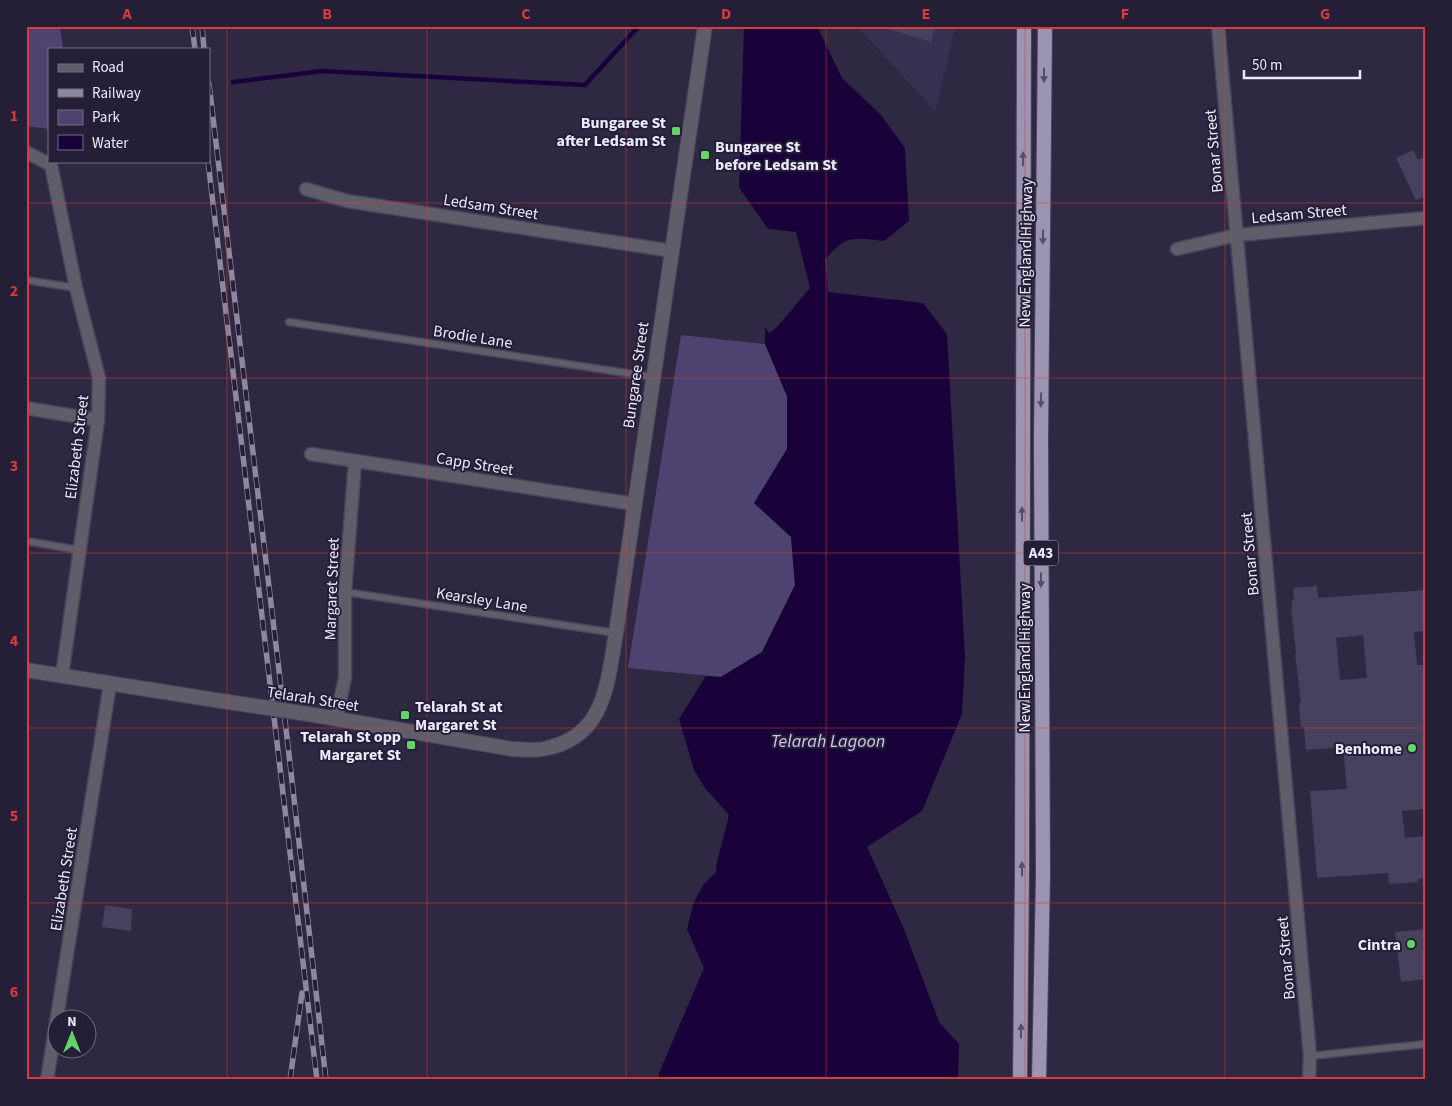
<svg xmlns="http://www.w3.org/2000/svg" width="1452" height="1106" font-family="'Source Sans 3',sans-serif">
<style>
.built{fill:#383050}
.green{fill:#4e4370}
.water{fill:#190239}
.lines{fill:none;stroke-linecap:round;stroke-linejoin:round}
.stream{stroke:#190239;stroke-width:4.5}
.building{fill:#48415d;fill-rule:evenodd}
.service-casing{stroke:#49435c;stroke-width:9}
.minor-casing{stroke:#49435c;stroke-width:15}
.tertiary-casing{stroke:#49435c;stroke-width:16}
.trunk-casing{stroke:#49435c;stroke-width:16}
.service{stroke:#5f5d6a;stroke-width:6}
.minor{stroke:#5f5d6a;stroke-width:12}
.tertiary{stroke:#5f5d6a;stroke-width:14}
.trunk{stroke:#9b95b3;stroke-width:14}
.rail-casing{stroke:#8d889e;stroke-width:5.5}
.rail{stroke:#241e37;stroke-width:4;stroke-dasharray:11;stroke-linecap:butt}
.tertiary-bridge-casing{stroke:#49435c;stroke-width:16;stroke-linecap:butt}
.tertiary-bridge{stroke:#5f5d6a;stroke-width:14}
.oneway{fill:#544e69}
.grid{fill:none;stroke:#d83b3d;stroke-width:1;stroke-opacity:0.55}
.poi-dot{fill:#63d468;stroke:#241e37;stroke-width:2}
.labels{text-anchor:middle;stroke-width:4;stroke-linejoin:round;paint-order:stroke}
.shield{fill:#241e37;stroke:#b0acc0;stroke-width:1}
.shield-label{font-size:15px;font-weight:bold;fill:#ece9fa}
.poi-label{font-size:16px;font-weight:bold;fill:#ece9fa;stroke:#241e37;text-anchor:end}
.street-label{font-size:16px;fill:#ece9fa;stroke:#241e37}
.water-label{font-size:18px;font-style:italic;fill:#cfc6f2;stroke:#241e37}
.neatline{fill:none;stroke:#d83b3d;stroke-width:2}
.grid-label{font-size:16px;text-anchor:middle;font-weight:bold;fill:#d83b3d}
</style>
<rect width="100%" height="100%" fill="#2e2842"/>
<!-- built -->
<path class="built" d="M857 26H956L935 111Z"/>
<!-- green -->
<path class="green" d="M26 26H60L63 49H49V129L26 126Z
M681 335 765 344 787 396V449L754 503 791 537 795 585 762 652 721 677 628 668Z"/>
<!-- water -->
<path class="water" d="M744 26H817L842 78 881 115 905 148 909 221 884 241C854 238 846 234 825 260L828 292 923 303 947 334 965 657 962 714 922 811 867 847 904 929 939 1022 959 1044 958 1080H660L659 1073 704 968 687 929 694 902 703 885 716 872 717 862 729 815 705 788 694 770 679 719 706 676 721 677 762 652 795 585 791 537 754 503 787 449V396L765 344V327L769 333 776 328 810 288 796 232 768 229 739 187Z"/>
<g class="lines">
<!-- stream -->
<path class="stream" d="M233 82 322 71 585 85 639 26"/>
</g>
<!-- building -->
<path class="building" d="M890 26H936L931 42 889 29Z
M1413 150 1418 160 1426 156V196L1416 200 1396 158Z
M1317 586 1318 598 1426 590V631L1414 632 1417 665H1426V809L1402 811 1405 838 1426 836V878L1418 879V882L1389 884 1388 873 1317 878 1310 791 1347 789 1343 747 1306 750 1304 727H1301L1299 703H1301L1295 654 1296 653 1291 607H1292V600H1294L1293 588ZM1363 635 1367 678 1340 680 1336 638Z
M105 905 132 909 131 931 102 927Z
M1426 929V979L1401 982 1395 932Z"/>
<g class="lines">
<defs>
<path id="service" d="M26 280 76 288
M289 322 653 377
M26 541 79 550
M345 592 616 633
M1310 1056 1426 1044"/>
<path id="minor" d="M1218 26 1310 1056 1309 1080
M26 152 51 165 76 288 99 378 98 420 62 676
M306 189 347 201 672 251
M1177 249 1237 235 1426 218
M26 408 98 420
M311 454 634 504
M336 719 345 678V592L355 461
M47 1080 110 684"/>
<path id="tertiary" d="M26 670 228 702
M308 714 512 749C522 749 533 751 543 749 605 738 607 685 616 633L705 26"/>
<path id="trunk" d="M1020 1080 1022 872 1024 26
M1039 1080 1043 875 1041 440 1045 26"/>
</defs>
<!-- service casing -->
<use href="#service" class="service-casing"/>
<!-- minor casing -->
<use href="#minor" class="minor-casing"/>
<!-- tertiary casing -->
<use href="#tertiary" class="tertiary-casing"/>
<!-- trunk casing -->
<use href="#trunk" class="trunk-casing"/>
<!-- service -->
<use href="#service" class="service"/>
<!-- minor -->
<use href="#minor" class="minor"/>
<!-- tertiary -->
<use href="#tertiary" class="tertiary"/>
<!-- trunk -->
<use href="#trunk" class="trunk"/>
<defs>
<path id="rail" d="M192 26 195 49
M202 26 204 49
M209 84 288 746 326 1080
M208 161 317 1080
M290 1080 302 993"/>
</defs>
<!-- rail casing -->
<use href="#rail" class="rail-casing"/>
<!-- rail -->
<use href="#rail" class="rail"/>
<defs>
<path id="tertiary-bridge" d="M228 702 308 714"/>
</defs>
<!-- tertiary-bridge casing -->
<use href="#tertiary-bridge" class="tertiary-bridge-casing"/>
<!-- tertiary-bridge -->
<use href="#tertiary-bridge" class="tertiary-bridge"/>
</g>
<!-- one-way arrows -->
<defs><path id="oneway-solid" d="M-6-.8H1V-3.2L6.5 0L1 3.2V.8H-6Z" transform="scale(1.25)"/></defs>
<g class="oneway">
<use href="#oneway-solid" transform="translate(1044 75) rotate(90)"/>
<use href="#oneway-solid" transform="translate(1023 159) rotate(-89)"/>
<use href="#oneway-solid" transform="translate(1043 237) rotate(91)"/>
<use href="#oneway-solid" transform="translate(1041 400) rotate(91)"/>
<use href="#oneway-solid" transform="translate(1022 514) rotate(-90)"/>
<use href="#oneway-solid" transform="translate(1041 580) rotate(90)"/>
<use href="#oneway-solid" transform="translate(1022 869) rotate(-90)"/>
<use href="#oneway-solid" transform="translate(1021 1031) rotate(-89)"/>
</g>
<!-- grid -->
<path class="grid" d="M227 26V1080M427 26V1080M626 26V1080M826 26V1080M1025 26V1080M1225 26V1080M26 203H1426M26 378H1426M26 553H1426M26 728H1426M26 903H1426"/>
<!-- markers -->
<g class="poi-dot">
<rect x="671" y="126" width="10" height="10" rx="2.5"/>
<rect x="700" y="150" width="10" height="10" rx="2.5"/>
<rect x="400" y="710" width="10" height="10" rx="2.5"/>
<rect x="406" y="740" width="10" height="10" rx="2.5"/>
<circle cx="1412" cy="748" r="5"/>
<circle cx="1411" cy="944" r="5"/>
</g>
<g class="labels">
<!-- shield labels -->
<rect class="shield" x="1023.5" y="540.5" width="35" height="25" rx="4"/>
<g class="shield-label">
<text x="1041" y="558">A43</text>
</g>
<!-- poi labels -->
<g class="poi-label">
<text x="666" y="128">Bungaree St<tspan x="666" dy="18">after Ledsam St</tspan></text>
<text x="715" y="152" text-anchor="start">Bungaree St<tspan x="715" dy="18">before Ledsam St</tspan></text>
<text x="415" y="712" text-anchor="start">Telarah St at<tspan x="415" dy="18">Margaret St</tspan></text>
<text x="401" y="742">Telarah St opp<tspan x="401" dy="18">Margaret St</tspan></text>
<text x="1402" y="754">Benhome</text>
<text x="1401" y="950">Cintra</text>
</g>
<!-- street labels -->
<g class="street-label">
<text transform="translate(1213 151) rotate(-95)" y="6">Bonar Street</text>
<text transform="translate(491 206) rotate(9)" y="6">Ledsam Street</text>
<text transform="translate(1299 213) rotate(-5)" y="6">Ledsam Street</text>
<text transform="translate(1025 253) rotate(-89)" y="6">New England Highway</text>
<text transform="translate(473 336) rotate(9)" y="6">Brodie Lane</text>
<text transform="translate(635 375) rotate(-82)" y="6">Bungaree Street</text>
<text transform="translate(76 447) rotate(-83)" y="6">Elizabeth Street</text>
<text transform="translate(475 463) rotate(9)" y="6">Capp Street</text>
<text transform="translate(1249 554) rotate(-95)" y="6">Bonar Street</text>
<text transform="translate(331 589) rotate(-88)" y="6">Margaret Street</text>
<text transform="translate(482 599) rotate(9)" y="6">Kearsley Lane</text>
<text transform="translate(1024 658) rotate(-90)" y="6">New England Highway</text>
<text transform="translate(313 698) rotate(9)" y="6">Telarah Street</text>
<text transform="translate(63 879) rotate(-81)" y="6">Elizabeth Street</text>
<text transform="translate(1285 958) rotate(-95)" y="6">Bonar Street</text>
</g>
<!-- water labels -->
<g class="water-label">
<text x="828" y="747">Telarah Lagoon</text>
</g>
</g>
<!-- border -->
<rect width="1452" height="1106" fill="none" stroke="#241e37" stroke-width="55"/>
<!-- legend -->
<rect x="48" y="48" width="162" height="115" fill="#241e37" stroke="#746f85"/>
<rect x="58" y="64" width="25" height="8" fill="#5f5d6a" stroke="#746f85"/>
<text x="92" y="72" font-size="15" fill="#ece9fa">Road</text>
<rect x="58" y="89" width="25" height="8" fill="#8d889e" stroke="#746f85"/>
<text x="92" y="98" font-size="15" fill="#ece9fa">Railway</text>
<rect x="58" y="110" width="25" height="15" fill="#4e4370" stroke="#746f85"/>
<text x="92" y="122" font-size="15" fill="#ece9fa">Park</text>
<rect x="58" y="135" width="25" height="15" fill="#190239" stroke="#746f85"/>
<text x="92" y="148" font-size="15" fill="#ece9fa">Water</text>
<!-- north arrow -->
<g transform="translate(72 1034)"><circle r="24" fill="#241e37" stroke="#746f85"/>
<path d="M0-4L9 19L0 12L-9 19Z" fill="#63d468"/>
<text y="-8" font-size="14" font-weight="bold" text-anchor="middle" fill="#ece9fa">N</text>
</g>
<!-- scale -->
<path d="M1244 70v8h116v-8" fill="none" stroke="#ece9fa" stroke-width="2.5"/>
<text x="1252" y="70" font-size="15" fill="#ece9fa" stroke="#241e37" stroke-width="4" paint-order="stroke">50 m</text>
<rect x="28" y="28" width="1396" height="1050" class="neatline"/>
<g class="grid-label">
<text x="127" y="19">A</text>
<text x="327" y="19">B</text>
<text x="526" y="19">C</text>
<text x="726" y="19">D</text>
<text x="926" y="19">E</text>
<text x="1125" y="19">F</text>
<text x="1325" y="19">G</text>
<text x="14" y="121">1</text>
<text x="14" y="296">2</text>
<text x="14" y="471">3</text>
<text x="14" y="646">4</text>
<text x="14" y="821">5</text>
<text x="14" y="997">6</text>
</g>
</svg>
